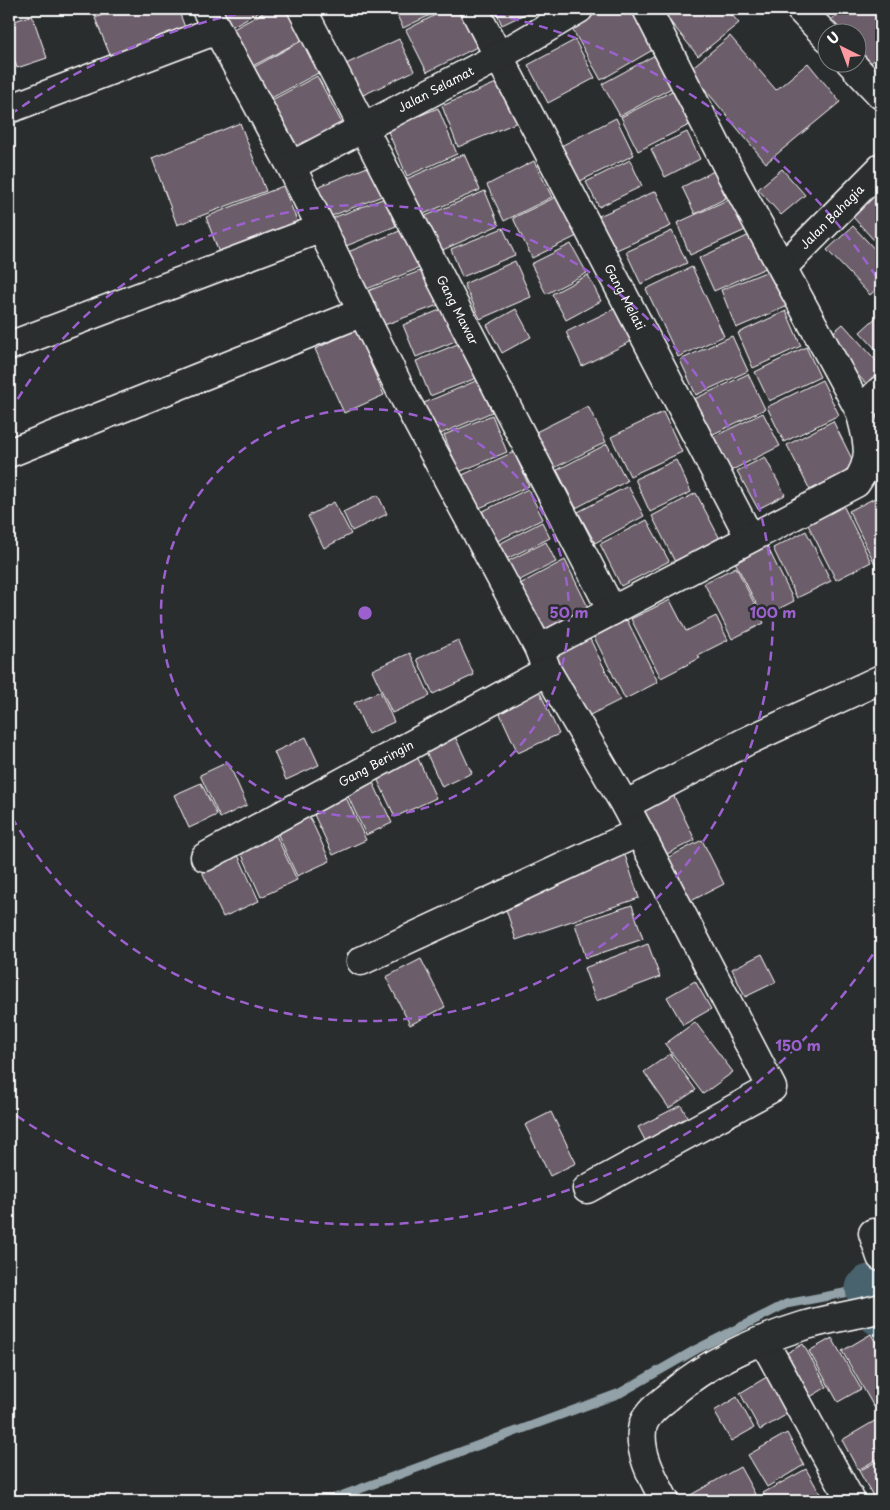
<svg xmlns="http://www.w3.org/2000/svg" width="890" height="1510" font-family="'Playpen Sans',sans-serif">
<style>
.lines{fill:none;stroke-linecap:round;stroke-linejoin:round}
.stream{stroke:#92a2a8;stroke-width:9}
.river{stroke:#4a646e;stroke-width:49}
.building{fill:#6c5d6a;stroke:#fff}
.street-casing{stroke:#fff;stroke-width:31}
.street{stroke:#2a2d2e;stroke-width:28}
.ring{fill:none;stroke:#9c61cf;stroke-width:2.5;stroke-dasharray:9 6}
.labels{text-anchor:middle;stroke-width:5;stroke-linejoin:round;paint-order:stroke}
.street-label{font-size:12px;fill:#fff;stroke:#2a2d2e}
.centre{fill:#9c61cf;stroke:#2a2d2e;stroke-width:2.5}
.ring-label{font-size:15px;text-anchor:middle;font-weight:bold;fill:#9c61cf;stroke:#2a2d2e;stroke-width:5;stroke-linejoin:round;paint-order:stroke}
</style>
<rect width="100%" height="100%" fill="#2a2d2e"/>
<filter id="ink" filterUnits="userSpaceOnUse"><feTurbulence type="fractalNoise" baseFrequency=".02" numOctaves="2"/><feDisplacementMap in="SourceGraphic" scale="10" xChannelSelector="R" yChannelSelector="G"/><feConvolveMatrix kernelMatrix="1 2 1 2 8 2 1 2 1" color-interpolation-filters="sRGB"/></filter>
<g filter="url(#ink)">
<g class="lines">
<!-- stream -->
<path class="stream" d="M327 1501 620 1393 697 1349 786 1304 881 1286"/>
<!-- river -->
<path class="river" d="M870 1289 881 1312"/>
</g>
<!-- building -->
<path class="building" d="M117 9H178L186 30 112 60 95 18Z
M221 9H264L231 27Z
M270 9H286L302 40 245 70 226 33Z
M394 9H443L403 28Z
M447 9H464L483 44 427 72 406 30Z
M495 9H535L502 25Z
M604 9H635L656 48 601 80 571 27Z
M660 9H727L739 23 698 56Z
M843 9H881V53L868 66 858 55V32H836L828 23Z
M32 15 47 58 17 68 9 44V23Z
M730 36 776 90 808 63 840 102 766 163 689 70Z
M399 39 414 71 361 96 346 64Z
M303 40 320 72 264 102 247 71Z
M575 40 595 78 548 103 528 65Z
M657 54 675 86 620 116 602 84Z
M881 59V81L871 69Z
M317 76 345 129 297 155 268 102Z
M501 81 518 122 458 147 442 106Z
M676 89 693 123 638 151 621 117Z
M438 108 457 154 407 176 387 129Z
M616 118 634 155 578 182 561 146Z
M240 123 266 191 177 225 152 158Z
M687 132 700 159 665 177 651 149Z
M464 154 480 190 419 216 404 180Z
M630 160 642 186 599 207 586 182Z
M534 161 552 197 504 221 487 185Z
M370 166 382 196 324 219 312 189Z
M782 169 805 195 781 215 758 189Z
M714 171 726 198 695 214 682 187Z
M283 186 298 223 219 253 206 217Z
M485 191 499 225 438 252 423 217Z
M656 191 671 226 614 251 599 216Z
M878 192 881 196V248L852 216Z
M560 195 579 235 532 258 513 218Z
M736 196 750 228 690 255 677 223Z
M385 198 396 226 341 248 330 219Z
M853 226 881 256V285L870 295 827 250Z
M407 228 422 267 359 292 343 254Z
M503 228 515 255 462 277 451 249Z
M672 231 687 263 641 284 626 252Z
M754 233 768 267 714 291 699 258Z
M571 244 587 273 546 294 531 264Z
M515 261 531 297 480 319 464 284Z
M692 267 724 336 678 357 646 289Z
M428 268 441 304 379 327 365 292Z
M773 269 788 306 736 328 721 290Z
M588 275 601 301 566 320 552 294Z
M452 305 465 337 416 357 403 325Z
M616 308 632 341 582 366 566 332Z
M516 309 531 337 502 353 487 325Z
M786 311 801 346 753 368 738 333Z
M881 313V355L860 332Z
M843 324 881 366V374L868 386 825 339Z
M356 330 384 395 344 413 315 349Z
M732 336 748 371 696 395 680 360Z
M465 341 479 377 430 396 416 361Z
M806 347 820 377 769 401 755 372Z
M748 374 765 409 707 437 690 401Z
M478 380 492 412 438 435 424 403Z
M822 380 839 415 784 442 767 407Z
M588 406 606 442 550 470 532 434Z
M663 412 682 452 630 476 611 437Z
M763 413 780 446 730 471 713 437Z
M881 414V443L867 427Z
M492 415 507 452 459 472 444 435Z
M833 421 856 467 810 490 787 445Z
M607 444 627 481 576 508 557 470Z
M514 452 529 486 475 510 460 476Z
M765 457 785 495 758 509 737 471Z
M676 460 691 492 650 512 635 479Z
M628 486 644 516 595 543 578 512Z
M528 489 543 519 491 544 477 514Z
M696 493 720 539 675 562 652 516Z
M378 495 387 514 352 531 343 512Z
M881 495V566L877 568 849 511Z
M334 502 351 534 324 548 308 516Z
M842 503 871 562 836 580 806 521Z
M647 520 669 561 621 586 600 544Z
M542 522 550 538 504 560 497 545Z
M806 531 831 581 797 598 773 548Z
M546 542 556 562 518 581 508 561Z
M767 546 794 601 763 617 735 562Z
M565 560 588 607 539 632 516 586Z
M736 567 764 623 732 639 704 583Z
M670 600 686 631 716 616 728 640 698 655 700 658 661 678 631 619Z
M627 620 658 682 625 699 594 637Z
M588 635 620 700 586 717 554 652Z
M458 640 474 675 433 694 417 659Z
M410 653 430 696 392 713 372 670Z
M537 686 559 734 518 753 496 705Z
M380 691 394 722 368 734 354 703Z
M452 730 472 773 442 787 422 743Z
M306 737 319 765 286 780 274 752Z
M415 752 436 798 395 817 374 772Z
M228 762 247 805 220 818 200 775Z
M371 778 392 823 366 835 345 790Z
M201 783 217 815 189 828 174 795Z
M342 789 366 840 333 855 309 804Z
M671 790 695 840 663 856 638 807Z
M307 811 330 861 297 876 274 826Z
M274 831 297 880 261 897 239 848Z
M702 840 724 884 689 902 667 858Z
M234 846 259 901 223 917 198 863Z
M625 855 639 898 516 940 502 897Z
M632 905 643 939 586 958 575 924Z
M648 944 660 977 596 1001 584 968Z
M762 954 776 982 745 997 732 969Z
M421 959 445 1007 410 1025 386 977Z
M695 981 711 1009 683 1025 667 997Z
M695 1022 733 1072 703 1094 665 1044Z
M670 1054 696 1090 669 1108 644 1072Z
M681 1105 691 1124 648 1146 638 1127Z
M551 1112 576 1163 550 1176 525 1125Z
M871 1334 881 1352V1403L874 1407 842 1351Z
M832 1338 861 1389 838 1402 809 1351Z
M803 1344 827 1387 810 1397 785 1354Z
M770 1375 791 1412 760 1430 740 1393Z
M737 1397 754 1428 731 1441 714 1411Z
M878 1419 881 1424V1457L858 1470 842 1440Z
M787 1433 804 1465 767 1487 748 1455Z
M881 1459V1492L873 1496 859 1471Z
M740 1467 755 1494 742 1501H689L687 1497Z
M806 1469 823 1499 819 1501H767L763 1493Z"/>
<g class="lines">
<defs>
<g id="street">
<path d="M206 9 291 166 405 399 539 649 547 671 625 805 772 1088 587 1189"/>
<path id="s1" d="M302 9 612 611"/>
<path id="s2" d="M474 9 750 538"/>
<path d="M800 9 828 38"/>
<path d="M850 62 881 95"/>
<path d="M9 109 217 30"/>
<path id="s3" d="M291 166 498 57 579 9"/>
<path id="s4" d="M783 267 881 168"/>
<path d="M9 346 322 228"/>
<path d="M860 411 881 390"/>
<path d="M9 453 363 312"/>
<path d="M539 649 856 483C875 458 867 439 860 411L730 172 647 9"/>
<path d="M625 805 745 742 881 679"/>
<path id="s5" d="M205 857 547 671"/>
<path d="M361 961 639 832"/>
<path d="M873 1233 881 1257"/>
<path d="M763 1340 851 1501"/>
<path d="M665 1501C654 1480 639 1455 642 1430 643 1416 657 1406 667 1398 705 1363 754 1341 803 1326 829 1318 856 1315 881 1308"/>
</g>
</defs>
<!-- street casing -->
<use href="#street" class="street-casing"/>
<!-- street -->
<use href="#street" class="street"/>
</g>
</g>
<!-- distance rings -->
<g class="ring">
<circle cx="365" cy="613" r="204"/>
<path d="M10 412A408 408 0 1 1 10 814"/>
<path d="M881 942A612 612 0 0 1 10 1111M10 115A612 612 0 0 1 264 9M466 9A612 612 0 0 1 881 284"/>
</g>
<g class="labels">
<!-- street labels -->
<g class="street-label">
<text dy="4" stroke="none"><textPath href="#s3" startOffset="164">Jalan Selamat</textPath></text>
<text dy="4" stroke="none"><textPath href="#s4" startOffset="70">Jalan Bahagia</textPath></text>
<text dy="4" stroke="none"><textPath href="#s2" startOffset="325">Gang Melati</textPath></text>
<text dy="4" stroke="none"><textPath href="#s1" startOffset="339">Gang Mawar</textPath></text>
<text dy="4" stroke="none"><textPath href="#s5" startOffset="195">Gang Beringin</textPath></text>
</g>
</g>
<circle cx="365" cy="613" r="8" class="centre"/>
<g class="ring-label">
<text x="569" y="618">50 m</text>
<text x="773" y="618">100 m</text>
<text x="798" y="1051">150 m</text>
</g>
<!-- margin -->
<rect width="890" height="1510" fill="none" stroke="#2a2d2e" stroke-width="30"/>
<rect x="15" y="15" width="860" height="1480" fill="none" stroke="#fff" stroke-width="2" filter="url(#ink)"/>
<!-- north arrow -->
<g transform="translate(842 48) rotate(318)"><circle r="24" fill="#2a2d2e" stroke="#7f8182"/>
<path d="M0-4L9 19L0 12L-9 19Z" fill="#ff9aa2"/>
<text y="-8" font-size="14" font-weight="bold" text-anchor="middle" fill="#ffffff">U</text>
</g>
</svg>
